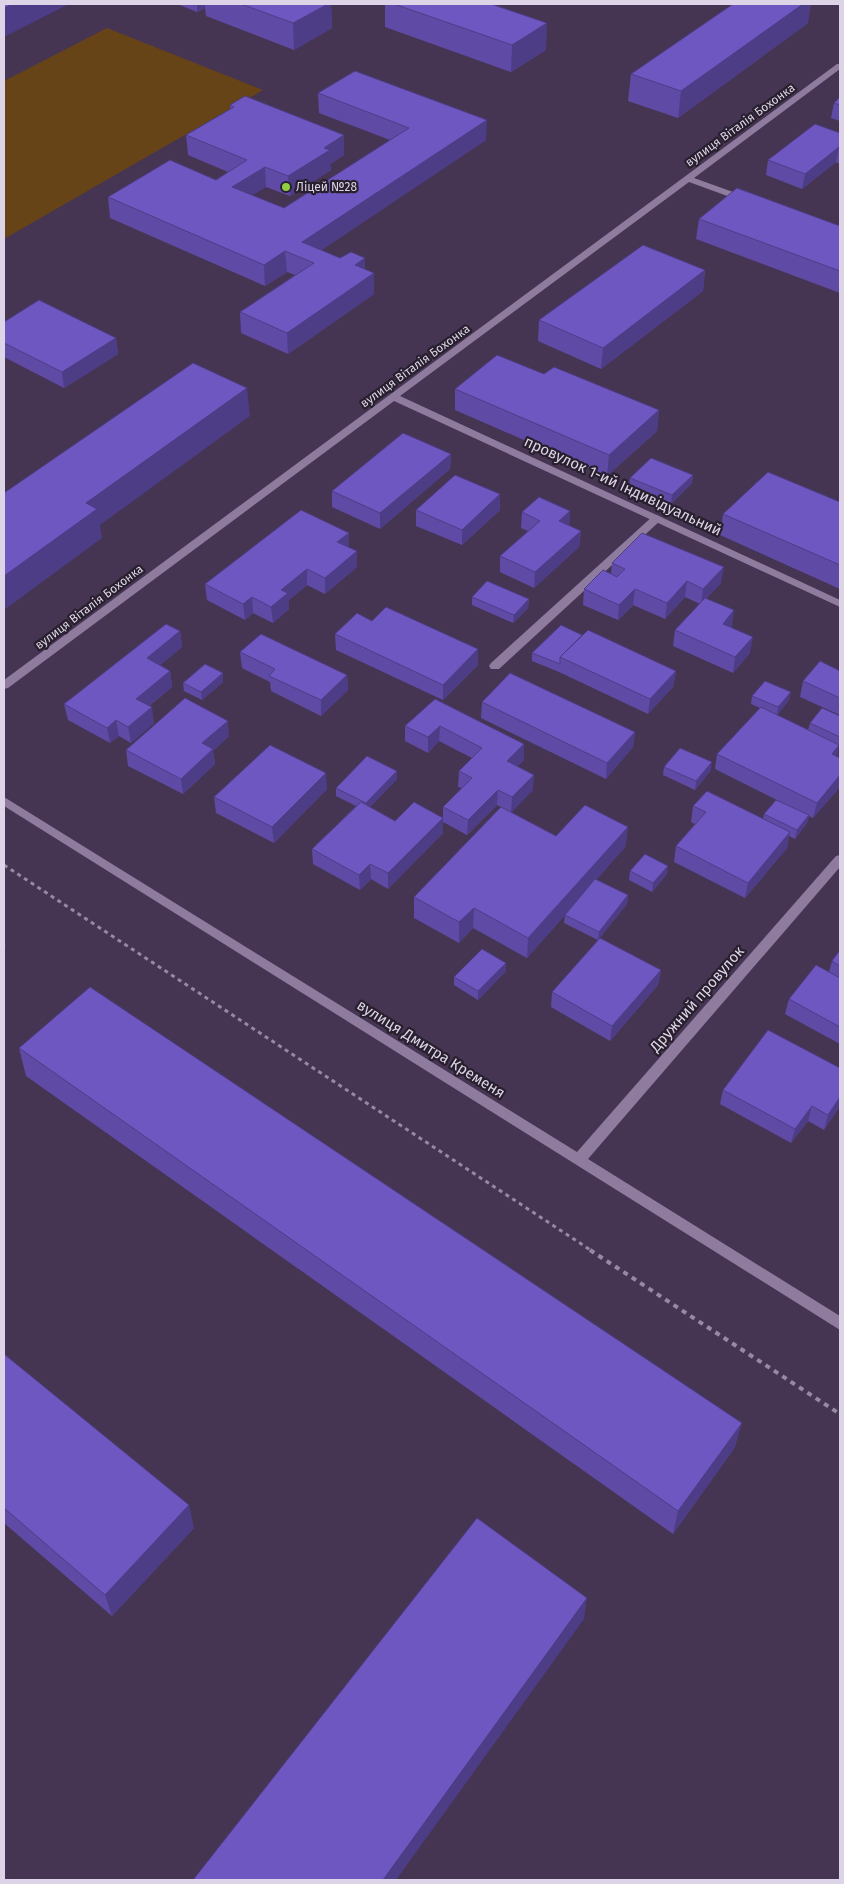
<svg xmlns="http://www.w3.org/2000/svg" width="844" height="1884" font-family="'Fira Sans',sans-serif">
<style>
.green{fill:#664418}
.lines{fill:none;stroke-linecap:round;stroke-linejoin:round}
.path-far1{stroke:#9789a2;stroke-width:3;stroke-dasharray:4 4;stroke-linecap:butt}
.path{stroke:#9789a2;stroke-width:4;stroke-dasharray:5 5;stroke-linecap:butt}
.service{fill:#8f7b9e;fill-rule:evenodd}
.minor{fill:#8f7b9e;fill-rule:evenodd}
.wall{fill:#5f4ba5}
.shaded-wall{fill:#4d3d86}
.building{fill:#6e57c0;stroke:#4d3d86}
.poi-dot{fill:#90cd40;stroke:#28202e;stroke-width:2}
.labels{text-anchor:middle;stroke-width:4.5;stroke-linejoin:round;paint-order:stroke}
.far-street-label{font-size:12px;fill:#ded4e7;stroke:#28202e}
.far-poi-label{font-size:12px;fill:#ded4e7;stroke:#28202e;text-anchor:start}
.street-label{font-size:15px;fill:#ded4e7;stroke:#28202e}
</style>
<rect width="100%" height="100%" fill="#463453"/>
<!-- green -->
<path class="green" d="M107 28 263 90 4 239V81Z"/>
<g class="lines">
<!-- path-far1 -->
<path class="path-far1" d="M4 865 592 1251"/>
<!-- path -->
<path class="path" d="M590 1250 840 1414"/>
<!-- service -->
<path class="service" d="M657 515 662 518 661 520 499 669H491L489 666 491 663 653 516Z"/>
<!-- minor -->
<path class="minor" d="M837 64H840V69L694 178 747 197V201H741L689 182 400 396 840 600V607L394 401 8 688 4 689V680Z
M4 797 577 1152 836 856 840 855V867L588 1159 840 1316V1330L4 806Z"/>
</g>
<!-- wall -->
<path class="wall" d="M177 4H331L332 28 294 50 206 16 205 8 197 12Z
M385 4H491L546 50 511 72 385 27Z
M808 23 678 118 628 101 631 74Z
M318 93 486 140 321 250 365 269 374 294 288 354 241 333 240 312 295 275 287 272 265 286 110 218 108 197 216 180 228 172 188 155 186 135 230 109V105L344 155 330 164 331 170 290 196 266 187 252 195 284 208 390 140 319 113Z
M840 97V121L831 118 834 103Z
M840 133V164L836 162 802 189 766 175 768 160Z
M699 219 840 226V293L696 239Z
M705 270 703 291 601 369 538 341 539 320Z
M4 322 116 338 118 354 64 388 4 357Z
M544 374 659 410 657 431 607 476 455 410V389Z
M451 454 450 469 380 529 332 507V491Z
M693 475 692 483 671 504 629 486 630 478Z
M500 494V510L462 545 416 526V510Z
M840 502V589L720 535 723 514Z
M570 511 569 526 581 531 579 547 534 588 500 572V556L528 531 521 528 522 512Z
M349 533V548L357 567 325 594 307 585 289 600V609L273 623 253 613 245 620 207 600 205 584Z
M612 563 721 583 707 598 732 626 731 627 750 653 733 673 673 646 675 630 700 604 685 597 665 619 633 605 618 620 583 605 584 589 611 574Z
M472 597 529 599 528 608 513 623 472 605Z
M372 621 478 649V665L443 700 336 650 335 634Z
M180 631 182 647 160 665 170 671 172 687 149 706 154 723 131 743 119 736 110 743 68 720 64 704Z
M582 635 676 671 673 687 648 714 559 672 532 661V653Z
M240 652 347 675 348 690 321 716 271 691 270 682 242 668Z
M840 671V715L800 697 803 681Z
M223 682 202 700 184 691 183 683Z
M752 696 789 700 777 715 808 730 810 723 840 716V746L839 745 837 756 840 758V787L813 818 809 816 807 823 795 839 789 836 787 848 745 898 674 862 676 846 695 824 691 822 693 806 763 819 764 814 779 801 715 769 717 754 760 708 751 704Z
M435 699 524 744V760L517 766 533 790 511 812 556 836 628 827 625 847 596 880 628 895 627 904 598 940 564 923 565 915 527 958 473 928 459 943 414 918V897L501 807 497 805 467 835 443 822V833L388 889 371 879 360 890 313 864 312 849 356 806 336 796V788L397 771V779L370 807 395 821 443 817V807L462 788 458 787 459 771 472 758 439 741 428 753 405 741V726Z
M482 702 635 732 633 747 606 779 481 718Z
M229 736 213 751 215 764 183 794 128 766 126 750Z
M664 767 711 770 695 790 663 775Z
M327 789 274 843 216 813 214 797Z
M630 871 667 874 652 892 629 880Z
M840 950V1044L785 1014 789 999 829 972 832 961Z
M661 970 658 985 610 1041 551 1007 552 992Z
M506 971 478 1000 454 985V977Z
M19 1048 735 1447 673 1534 26 1076Z
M840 1068V1106L824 1130 808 1121 791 1143 720 1104 723 1090Z
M4 1354 194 1528 112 1616 4 1523Z"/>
<!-- shaded-wall -->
<path class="shaded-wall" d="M13 4H69L4 37V8Z
M197 4H205V8L197 12Z
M328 4H331L332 28 294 50 293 23Z
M803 4H811L808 23 678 118 681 91Z
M547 23 546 50 511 72 512 45Z
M487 120 486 140 307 260 302 242Z
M344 135V155L330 164 331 170 290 196 288 176 324 148Z
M839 147 836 162 802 189 805 174Z
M265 167 266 187 233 207 232 187Z
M285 251 287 272 265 286 264 265Z
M365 258V278L355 265Z
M705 270 703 291 601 369 603 348Z
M374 273V294L288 354 287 333Z
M116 338 118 354 64 388 62 372Z
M247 388 250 416 100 525 102 538 4 610V576L86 503Z
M659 410 657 431 607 476 609 455Z
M451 454 450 469 380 529V513Z
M693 475 692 483 671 504 672 495Z
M500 494V510L462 545V530Z
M570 511 569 526 559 521Z
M581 531 579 547 534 588 535 572Z
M349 533V549L337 542Z
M357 551V567L325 594V578Z
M724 567 721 583 701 604 703 589Z
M307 569V585L289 600V609L273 623 271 607 281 590Z
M687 581 685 597 665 619 667 603Z
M635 589 633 605 618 620 619 605Z
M252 597 253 613 245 620 243 604Z
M529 599 528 608 513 623 514 615Z
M734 610 732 626 720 640 723 624Z
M180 631 182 647 149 674 147 658Z
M753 637 750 653 733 673 735 657Z
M478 649V665L443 700V685Z
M170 671 172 687 138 714 136 699Z
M676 671 673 687 648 714 650 699Z
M223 673V682L202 700 201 692Z
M347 675 348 690 321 716V700Z
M791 692 789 700 777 716 778 707Z
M152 707 154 723 131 743 128 727Z
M116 720 119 736 110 743 107 728Z
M228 721 229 736 213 751 215 764 183 794 181 779 202 743Z
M440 726 439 741 428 753V737Z
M635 732 633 747 606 779 607 763Z
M524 744V760L507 777V761Z
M839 745 836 761 832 754Z
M712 762 711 770 695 790 696 781Z
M397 771V779L366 811V803Z
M326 773 327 789 274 843 272 827Z
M534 775 533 790 511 813 512 797Z
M840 775V787L813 818 817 803Z
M498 790 497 805 467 835 468 820Z
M809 815 807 823 795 839 797 830Z
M443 818V833L388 889V873Z
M628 827 625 847 527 958 528 938Z
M790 832 787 848 745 898 748 883Z
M370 864 371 879 360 890 359 875Z
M668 866 667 874 652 892 653 883Z
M628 895 627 904 598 940 599 932Z
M474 908 473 928 459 943V922Z
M4 937 6 946 4 948Z
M506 963V971L478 1000V991Z
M661 970 658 985 610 1041 612 1026Z
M840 1097V1106L824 1130 828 1115Z
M812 1106 808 1121 791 1143 795 1129Z
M742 1423 735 1447 673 1534 678 1511Z
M189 1505 194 1528 112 1616 105 1595Z
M587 1598 584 1619 396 1880H383Z"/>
<!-- building -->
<path class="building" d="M4 4H13L4 8Z
M241 4H328L293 23Z
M394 4H491L547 23 512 45Z
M733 4H803L681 91 631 74Z
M355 71 487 120 302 242 340 258 351 252 365 258 355 265 374 273 287 333 240 312 314 263 285 251 264 265 108 197 170 160 216 180 247 160 186 135 234 107 230 105 245 96 344 135 324 148 330 150 288 176 265 167 232 187 284 208 409 128 318 93Z
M840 97V105L834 103Z
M815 124 840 133V148L839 147 805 174 768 160Z
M737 188 840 226V271L699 219Z
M643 245 705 270 603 348 539 320Z
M39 300 116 338 62 372 4 343V322Z
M497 355 544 374 554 367 659 410 609 455 455 389Z
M193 363 247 388 86 503 97 509 4 576V493Z
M403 433 451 454 380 513 332 491Z
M651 458 693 475 672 495 630 478Z
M768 472 840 502V565L723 514Z
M455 475 500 494 462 530 416 510Z
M539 497 570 511 559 521 581 531 535 572 500 556 540 521 522 512Z
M301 510 349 533 337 542 357 551 325 578 307 569 281 590 288 593 271 607 252 597 243 604 205 584Z
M642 533 724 567 703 589 687 581 667 603 635 589 619 605 584 589 603 570 617 577 625 569 612 563Z
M487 581 529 599 514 615 472 597Z
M705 598 734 610 723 624 753 637 735 657 675 630Z
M386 607 478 649 443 685 335 634 357 613 372 621Z
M166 624 180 631 147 658 170 671 136 699 152 707 128 727 116 720 107 728 64 704Z
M561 625 582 635 560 657V664L532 653Z
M588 630 676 671 650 699 560 657Z
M261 634 347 675 321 700 269 676 275 669 240 652Z
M820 661 840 671V698L803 681Z
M205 664 223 673 201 692 183 683Z
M510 673 635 732 607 763 482 702Z
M765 681 791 692 778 707 752 696Z
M185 698 228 721 202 743 213 749 181 779 126 750Z
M435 699 524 744 507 761 534 775 512 797 498 790 468 820 443 807 472 778 459 771 482 748 440 726 428 737 405 726Z
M761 707 839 745 832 754 840 758V775L817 803 717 754Z
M822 708 840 716V737L810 723Z
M270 745 326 773 272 827 214 797Z
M680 748 712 762 696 781 664 767Z
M367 756 397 771 366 803 336 788Z
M707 791 790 832 748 883 676 846 706 812 693 806Z
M776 800 809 815 797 830 764 814Z
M361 802 395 821 414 802 443 818 388 873 370 864 359 875 312 849Z
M585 805 628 827 528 938 474 908 459 922 414 897 501 807 556 836Z
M645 854 668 866 653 883 630 871Z
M595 879 628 895 599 932 565 915Z
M600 938 661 970 612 1026 552 992Z
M482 949 506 963 478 991 454 977Z
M840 950V966L832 961Z
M816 965 840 978V1027L789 999Z
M90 987 742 1423 678 1511 19 1048Z
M768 1030 840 1068V1097L828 1115 812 1106 795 1129 723 1090Z
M4 1354 189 1505 105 1595 4 1508Z
M477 1518 587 1598 383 1880H193Z"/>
<!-- markers -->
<circle class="poi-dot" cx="286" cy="187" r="5"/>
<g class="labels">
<!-- far-street labels -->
<g class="far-street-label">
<text transform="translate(740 125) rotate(-36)" y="4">вулиця Віталія Бохонка</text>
<text transform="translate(415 366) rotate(-36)" y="4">вулиця Віталія Бохонка</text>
<text transform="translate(89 607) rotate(-37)" y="4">вулиця Віталія Бохонка</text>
</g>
<!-- far-poi labels -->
<g class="far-poi-label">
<text x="296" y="191">Ліцей №28</text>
</g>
<!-- street labels -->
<g class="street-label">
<text transform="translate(623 486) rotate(25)" y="5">провулок 1-ий Індивідуальний</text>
<text transform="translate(697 999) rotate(-49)" y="5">Дружний провулок</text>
<text transform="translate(431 1049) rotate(32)" y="5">вулиця Дмитра Кременя</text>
</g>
</g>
<!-- border -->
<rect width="844" height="1884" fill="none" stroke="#ded4e7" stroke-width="10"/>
</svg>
